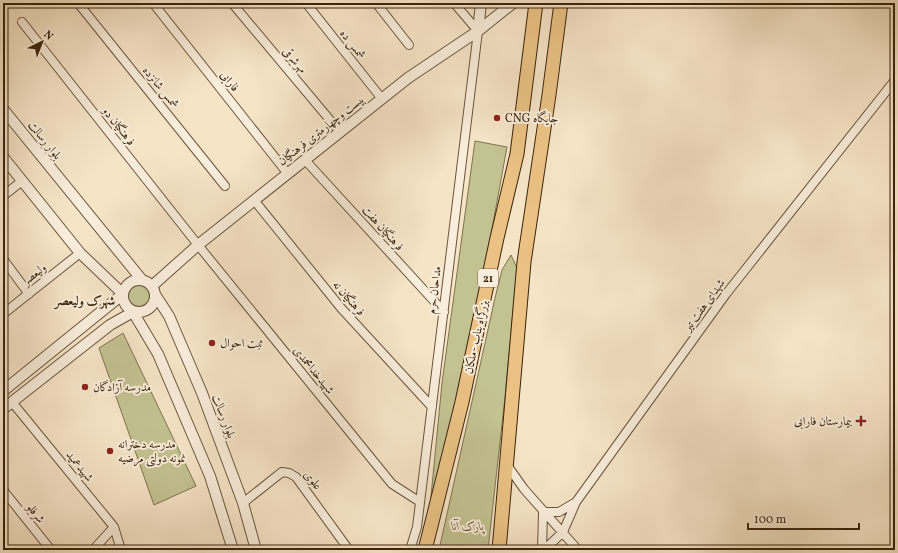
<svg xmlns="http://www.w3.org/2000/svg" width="898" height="553" font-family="Vollkorn,Amiri,serif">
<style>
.green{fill:#c3c291;stroke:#7e734e}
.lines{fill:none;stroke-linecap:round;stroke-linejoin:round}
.minor-casing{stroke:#69543b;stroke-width:10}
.tertiary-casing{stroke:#69543b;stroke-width:12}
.trunk-casing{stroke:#3a240c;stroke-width:15}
.minor{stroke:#f9eddb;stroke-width:8}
.tertiary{stroke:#f9eddb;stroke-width:10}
.trunk{stroke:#ebc284;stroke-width:13}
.poi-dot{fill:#8f2418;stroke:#f9eddb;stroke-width:1.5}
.labels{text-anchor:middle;stroke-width:4;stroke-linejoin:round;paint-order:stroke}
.shield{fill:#f9eddb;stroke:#73604a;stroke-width:1}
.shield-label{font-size:11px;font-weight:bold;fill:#3a240c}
.street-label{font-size:12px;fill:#3a240c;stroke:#f9eddb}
.poi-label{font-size:12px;fill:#3a240c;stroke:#f9eddb;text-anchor:start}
.park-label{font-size:12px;font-style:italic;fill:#5c4c2d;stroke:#f9eddb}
.neighbourhood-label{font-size:13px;font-weight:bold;fill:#3a240c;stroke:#f9eddb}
</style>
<rect width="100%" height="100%" fill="#f6e4c7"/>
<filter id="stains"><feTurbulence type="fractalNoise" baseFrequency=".005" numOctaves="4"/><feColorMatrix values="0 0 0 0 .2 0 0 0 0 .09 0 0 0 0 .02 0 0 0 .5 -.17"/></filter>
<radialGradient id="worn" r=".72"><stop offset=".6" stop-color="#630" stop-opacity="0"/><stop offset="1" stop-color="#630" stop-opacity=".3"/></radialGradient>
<!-- green -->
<path class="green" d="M475 141 507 147 478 305 429 517 442 383Z
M511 255 517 268 505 397 488 550H439L495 298 502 270Z
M127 296a12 12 0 1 1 24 0a12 12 0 1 1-24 0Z
M123 333 196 486 154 505 99 348Z"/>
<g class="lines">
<defs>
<path id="minor" d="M78 3 225 186
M153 3 288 174
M232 3 340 132
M306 3 382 99
M376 3 409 45
M22 22 198 245 392 484 420 502
M305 160 444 312
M3 196 22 181
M254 200 341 308 432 407
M3 259 29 294
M3 314 80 253
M12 402 114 527 121 550
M507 465 524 489 578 550
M3 490 51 550
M243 503 282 472 289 473 296 477 349 550
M543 512H559L576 502
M93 550 114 527
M410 550 417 527 478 31 454 3
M542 550 543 512
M544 550 563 532 576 502 726 294 895 80"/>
<path id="tertiary" d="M478 31 481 3
M3 109 142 280
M3 157 80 253 123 294 3 391
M123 296a16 16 0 1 1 32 0a16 16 0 1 1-32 0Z
M152 286 198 245 408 78 478 31 513 3
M156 296 169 316 202 393 243 503 256 550
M3 409 110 325 133 312 158 354 210 476 233 550"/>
<path id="trunk" d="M425 550 462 402 497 238 517 154 536 3
M499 550 524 262 549 95 561 3"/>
</defs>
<!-- minor casing -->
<use href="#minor" class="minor-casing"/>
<!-- tertiary casing -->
<use href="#tertiary" class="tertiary-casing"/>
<!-- trunk casing -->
<use href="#trunk" class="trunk-casing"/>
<!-- minor -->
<use href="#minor" class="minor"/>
<!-- tertiary -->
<use href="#tertiary" class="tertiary"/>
<!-- trunk -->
<use href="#trunk" class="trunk"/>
</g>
<!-- markers -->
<g class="poi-dot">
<circle cx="497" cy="118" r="4"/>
<circle cx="212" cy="343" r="4"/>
<circle cx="85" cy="387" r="4"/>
<path d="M859 415h4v4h4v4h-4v4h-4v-4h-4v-4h4z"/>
<circle cx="110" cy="451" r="4"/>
</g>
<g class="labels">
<!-- shield labels -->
<rect class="shield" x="478" y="269" width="20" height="18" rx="3"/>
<g class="shield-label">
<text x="488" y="282">21</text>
</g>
<!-- street labels -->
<g class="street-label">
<text transform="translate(353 44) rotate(52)" y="4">شمس ده</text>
<text transform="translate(295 60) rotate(50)" y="4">مهرشرقی</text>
<text transform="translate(230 81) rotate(52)" y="4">فارابی</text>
<text transform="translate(161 87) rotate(51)" y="4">شمس شانزده</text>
<text transform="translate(119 126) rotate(52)" y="4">فرهنگیان دو</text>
<text transform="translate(321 130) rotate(-38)" y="4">بیست وچهارمتری فرهنگیان</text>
<text transform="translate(45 140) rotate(51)" y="4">بلوار رسالت</text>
<text transform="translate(383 228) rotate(48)" y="4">فرهنگیان هفت</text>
<text transform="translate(34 274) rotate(-38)" y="4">ولیعصر</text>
<text transform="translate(434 290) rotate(-83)" y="4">مداحان حرم</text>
<text transform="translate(349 298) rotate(49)" y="4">فرهنگیان نه</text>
<text transform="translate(704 305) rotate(-54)" y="4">شهدای هفت تیر</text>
<text transform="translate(476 337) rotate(-78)" y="4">بزرگراه بناب -ملکان</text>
<text transform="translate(314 370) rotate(51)" y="4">شهیدخدامحمدی</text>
<text transform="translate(224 416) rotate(69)" y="4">بلوار رسالت</text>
<text transform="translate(80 466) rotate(51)" y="4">شهیدعمید</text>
<text transform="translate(313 480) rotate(51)" y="4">علوی</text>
<text transform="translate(36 513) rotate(51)" y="4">شرفلو</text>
</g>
<!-- poi labels -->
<g class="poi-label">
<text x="505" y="122">CNG جایگاه</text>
<text x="220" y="347">ثبت احوال</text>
<text x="93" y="391">مدرسه آزادگان</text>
<text x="852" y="425" text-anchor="end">بیمارستان فارابی</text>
<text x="118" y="448">مدرسه دخترانه<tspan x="118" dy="14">نمونه دولتی مرضیه</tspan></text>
</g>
<!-- park labels -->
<g class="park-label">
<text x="468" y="530">پارک آنا</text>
</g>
<!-- neighbourhood labels -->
<g class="neighbourhood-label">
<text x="85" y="305">شهرک ولیعصر</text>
</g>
</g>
<!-- margin -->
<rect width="898" height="553" fill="none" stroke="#f6e4c7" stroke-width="16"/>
<rect x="4" y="4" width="890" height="545" fill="none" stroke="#3a240c" stroke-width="2"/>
<rect x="8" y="8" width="882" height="537" fill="none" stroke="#3a240c"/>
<!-- north arrow -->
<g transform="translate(42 42) rotate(43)" stroke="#f9eddb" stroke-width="3" paint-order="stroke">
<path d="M0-3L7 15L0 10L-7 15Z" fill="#3a240c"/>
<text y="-6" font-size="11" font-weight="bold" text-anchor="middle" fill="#3a240c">N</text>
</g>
<!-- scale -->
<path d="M748 523v6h111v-6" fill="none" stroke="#3a240c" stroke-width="2"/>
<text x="754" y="523" font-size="12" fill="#3a240c" stroke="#f9eddb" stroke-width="3" paint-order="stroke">100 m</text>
<rect width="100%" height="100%" filter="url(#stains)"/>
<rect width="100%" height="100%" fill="url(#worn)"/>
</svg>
